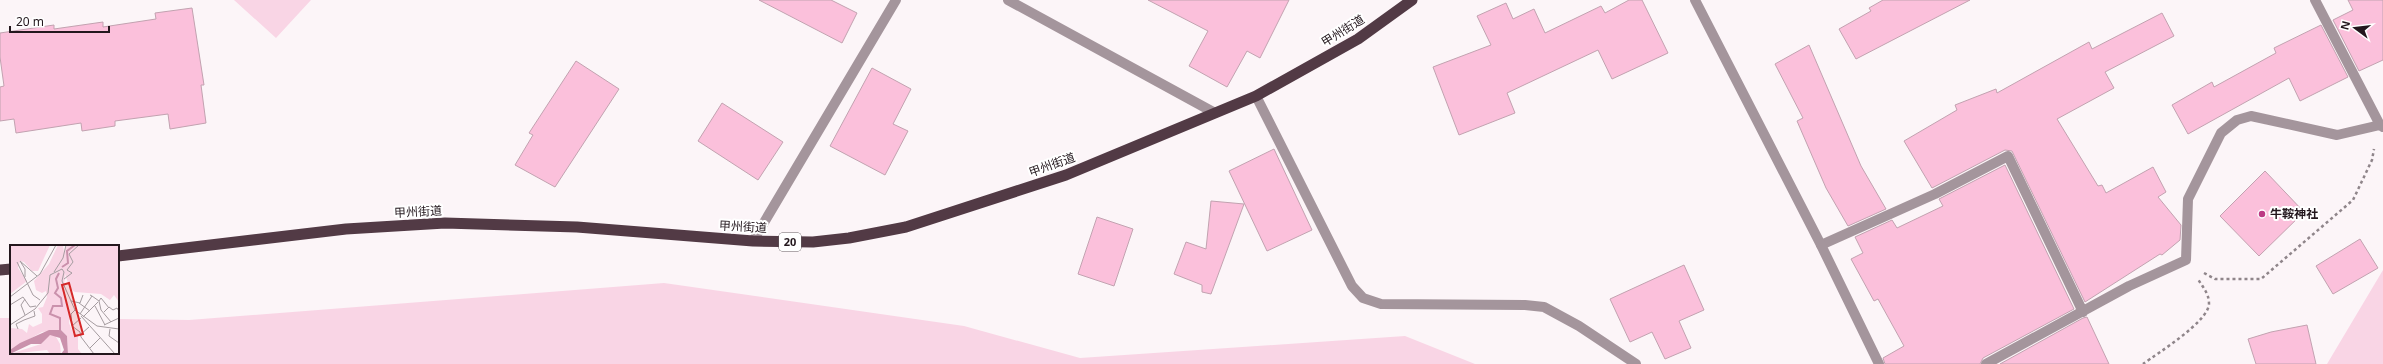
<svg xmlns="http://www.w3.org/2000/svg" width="2383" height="364" font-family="'Noto Sans','Noto Sans JP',sans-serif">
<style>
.green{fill:#f9d5e5}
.building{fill:#fbc0db;stroke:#c2a2b0}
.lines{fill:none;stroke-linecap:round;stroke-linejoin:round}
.path{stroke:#8f858a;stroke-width:2.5;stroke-dasharray:3 3;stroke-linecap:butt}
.service{stroke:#a4959c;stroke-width:10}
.minor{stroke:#a4959c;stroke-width:10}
.trunk{stroke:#523a45;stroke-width:11}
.poi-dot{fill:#bc3b84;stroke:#fff;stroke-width:1.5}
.labels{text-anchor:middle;stroke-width:4;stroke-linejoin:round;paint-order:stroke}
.shield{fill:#fff;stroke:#655d61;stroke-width:1}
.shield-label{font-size:11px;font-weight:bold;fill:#23171d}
.street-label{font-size:12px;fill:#23171d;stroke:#fff}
.poi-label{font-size:12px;font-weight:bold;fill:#23171d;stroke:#fff;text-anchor:start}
.inset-river{fill:none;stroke:#ca91ac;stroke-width:2}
.inset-road{fill:none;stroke:#a59ca0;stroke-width:1}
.view{fill:#d62828;fill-opacity:0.15;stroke:#d62828;stroke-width:2}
.inset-edge{fill:none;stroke:#23171d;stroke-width:2}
</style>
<rect width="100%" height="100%" fill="#fcf5f8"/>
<!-- green -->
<path class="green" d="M234 0H311L276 38Z
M2383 270V364H2327Z
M664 283 964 326 1080 358 1405 336 1475 364H0V318H11V353H118V319L189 320Z"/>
<!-- building -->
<path class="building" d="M759 0H831L857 13 842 43Z
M1148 0H1289L1260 58 1247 51 1227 87 1189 66 1208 31Z
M1629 0H1642L1668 53 1612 79 1598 50 1507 93 1515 113 1459 135 1433 67 1491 45 1477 16 1506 3 1513 19 1534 9 1545 33 1601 6 1605 13Z
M1883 0H1970L1856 59 1839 29 1871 11 1869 8Z
M2348 0H2383V60L2359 71 2333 20 2353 10Z
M192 8 204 85H201L206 123 170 129 168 114 115 121V126L82 131 81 123 16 133 14 119 0 121V87L4 86 0 57V33L54 25V29L103 22V27L156 19 155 13Z
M2162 13 2174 36 2105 72 2114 88 2057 119 2098 186 2102 185 2106 193 2153 167 2166 192 2158 197 2181 225 2180 240 2162 255 2160 254 2085 302 2012 151 2005 150 1932 188 1904 141 1957 110 1955 105 1996 89 1997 93 2089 42 2092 49Z
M2321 25 2348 77 2300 101 2289 78 2188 134 2172 105 2212 82 2214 87 2276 53 2274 48Z
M1809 45 1861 166 1886 209 1848 226 1826 188 1797 121 1803 118 1775 64Z
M576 61 619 89 555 187 515 165 533 135 529 133Z
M872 68 911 89 893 124 908 131 885 175 830 146Z
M722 103 783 142 758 180 698 141Z
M1274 149 1312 230 1267 251 1229 171Z
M2005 165 2074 309 1983 358 1980 364H1885L1883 358 1904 346 1878 299 1874 301 1851 259 1863 253 1855 237 1892 220 1897 228 1943 206 1939 199Z
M2265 171 2304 212 2259 256 2220 216Z
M1211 201 1244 204 1211 294 1202 292V285L1174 274 1186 242 1206 249Z
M1097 217 1133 229 1114 286 1078 274Z
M2360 239 2378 268 2333 294 2316 266Z
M1684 265 1704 310 1679 321 1691 348 1665 359 1652 332 1630 342 1610 299Z
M2087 317 2109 364H2000L2083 318Z
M2307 325 2316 364H2256L2248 339 2271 332Z"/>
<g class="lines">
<!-- path -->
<path class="path" d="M2204 273 2215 279H2261L2353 200 2372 160 2374 149
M2143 364C2158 353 2208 322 2209 304 2209 293 2203 288 2198 279"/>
<!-- service -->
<path class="service" d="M1008 0 1215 113
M2315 0 2380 125
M1821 245 1935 194 2008 156 2083 312
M1986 364 2129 286 2186 260 2188 199 2221 133 2237 120 2251 116 2337 135 2380 125 2383 127"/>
<!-- minor -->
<path class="minor" d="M1695 0 1821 245 1879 364
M1256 96 1352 286 1363 298 1381 304 1525 305 1544 307 1579 326 1636 364
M753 241 896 0"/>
<!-- trunk -->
<path class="trunk" d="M118 256 346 229 445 223 577 227 753 241 813 242 849 238 906 227 1066 175 1256 96 1358 39 1412 0
M0 270 11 269"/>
</g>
<!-- markers -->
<circle class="poi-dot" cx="2262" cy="214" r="4"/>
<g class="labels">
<!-- shield labels -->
<rect class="shield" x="779" y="233" width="22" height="18" rx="3"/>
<g class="shield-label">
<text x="790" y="246">20</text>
</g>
<!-- street labels -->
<g class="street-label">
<text transform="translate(1343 31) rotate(-32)" y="4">甲州街道</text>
<text transform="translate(1052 165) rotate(-20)" y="4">甲州街道</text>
<text transform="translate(418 212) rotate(-3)" y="4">甲州街道</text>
<text transform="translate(743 227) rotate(3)" y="4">甲州街道</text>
</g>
<!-- poi labels -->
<g class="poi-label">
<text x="2270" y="218">牛鞍神社</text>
</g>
</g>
<!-- overview -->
<g transform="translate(10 245)">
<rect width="109" height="109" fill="#fcf5f8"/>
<path d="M0 0H40L28 26H22L14 17 10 16 8 23 17 36 0 49ZM48 0H53L54 7 57 0H109V57L104 50 100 55 91 49 65 47 60 44 55 29 54 44 60 70 59 78 64 90 68 91V104L72 109H58L57 91 51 85 32 87 0 105V83L12 84 17 88 19 79 23 82 32 78V69L28 63 33 62 37 52 36 46 32 48 26 45 24 36 39 19ZM39 90H45L50 99 51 109H40L37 105 0 109 31 99Z" fill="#f9d5e5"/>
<path d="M39 85H51L57 91 58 109H51L54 105 50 93 40 90 31 99H21L0 109V105L10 98Z" fill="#ca91ac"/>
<path class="inset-river" d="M52 22 58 18 57 6 65 0M49 28 46 34 48 43 45 48 51 53 52 61H43L40 69 50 73V87"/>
<path class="inset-road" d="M7 17 23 50 30 55M44 27 53 13 56 0M15 32V24L10 16 27 31M54 34 62 28 57 25 63 17 59 9 69 0M82 51 89 56 91 65 101 77M0 52 30 29 46 0M61 56 70 58 73 50M89 56 91 53 99 63M69 58 80 66M0 60 13 52 20 62 26 61M85 61 95 80M65 65 61 69 62 81 70 87 71 92 84 109M94 67 99 62 103 65 107 63 109 66M70 69 82 51 80 50M15 70 11 60 15 54M71 71 105 109M73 72 88 57M14 75 25 71 24 66M0 80 25 64 38 48 40 30 52 24 54 27 52 36 65 65 87 81 109 84M94 80 109 73M62 81 71 73M8 84 6 79 14 75M100 84 99 91 109 98M70 90 79 82M80 103 90 93"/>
<path class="view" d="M59 38 73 89 65 91 52 40Z"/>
<rect width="109" height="109" class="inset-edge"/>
</g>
<!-- north arrow -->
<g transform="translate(2355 28) rotate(285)" stroke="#ffffff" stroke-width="3" paint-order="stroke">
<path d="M0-3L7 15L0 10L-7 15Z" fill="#23171d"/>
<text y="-6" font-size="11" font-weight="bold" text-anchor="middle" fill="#23171d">N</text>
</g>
<!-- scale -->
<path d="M10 26v6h99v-6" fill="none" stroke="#23171d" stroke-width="2"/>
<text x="16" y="26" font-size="12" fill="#23171d" stroke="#ffffff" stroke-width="3" paint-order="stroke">20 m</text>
</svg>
